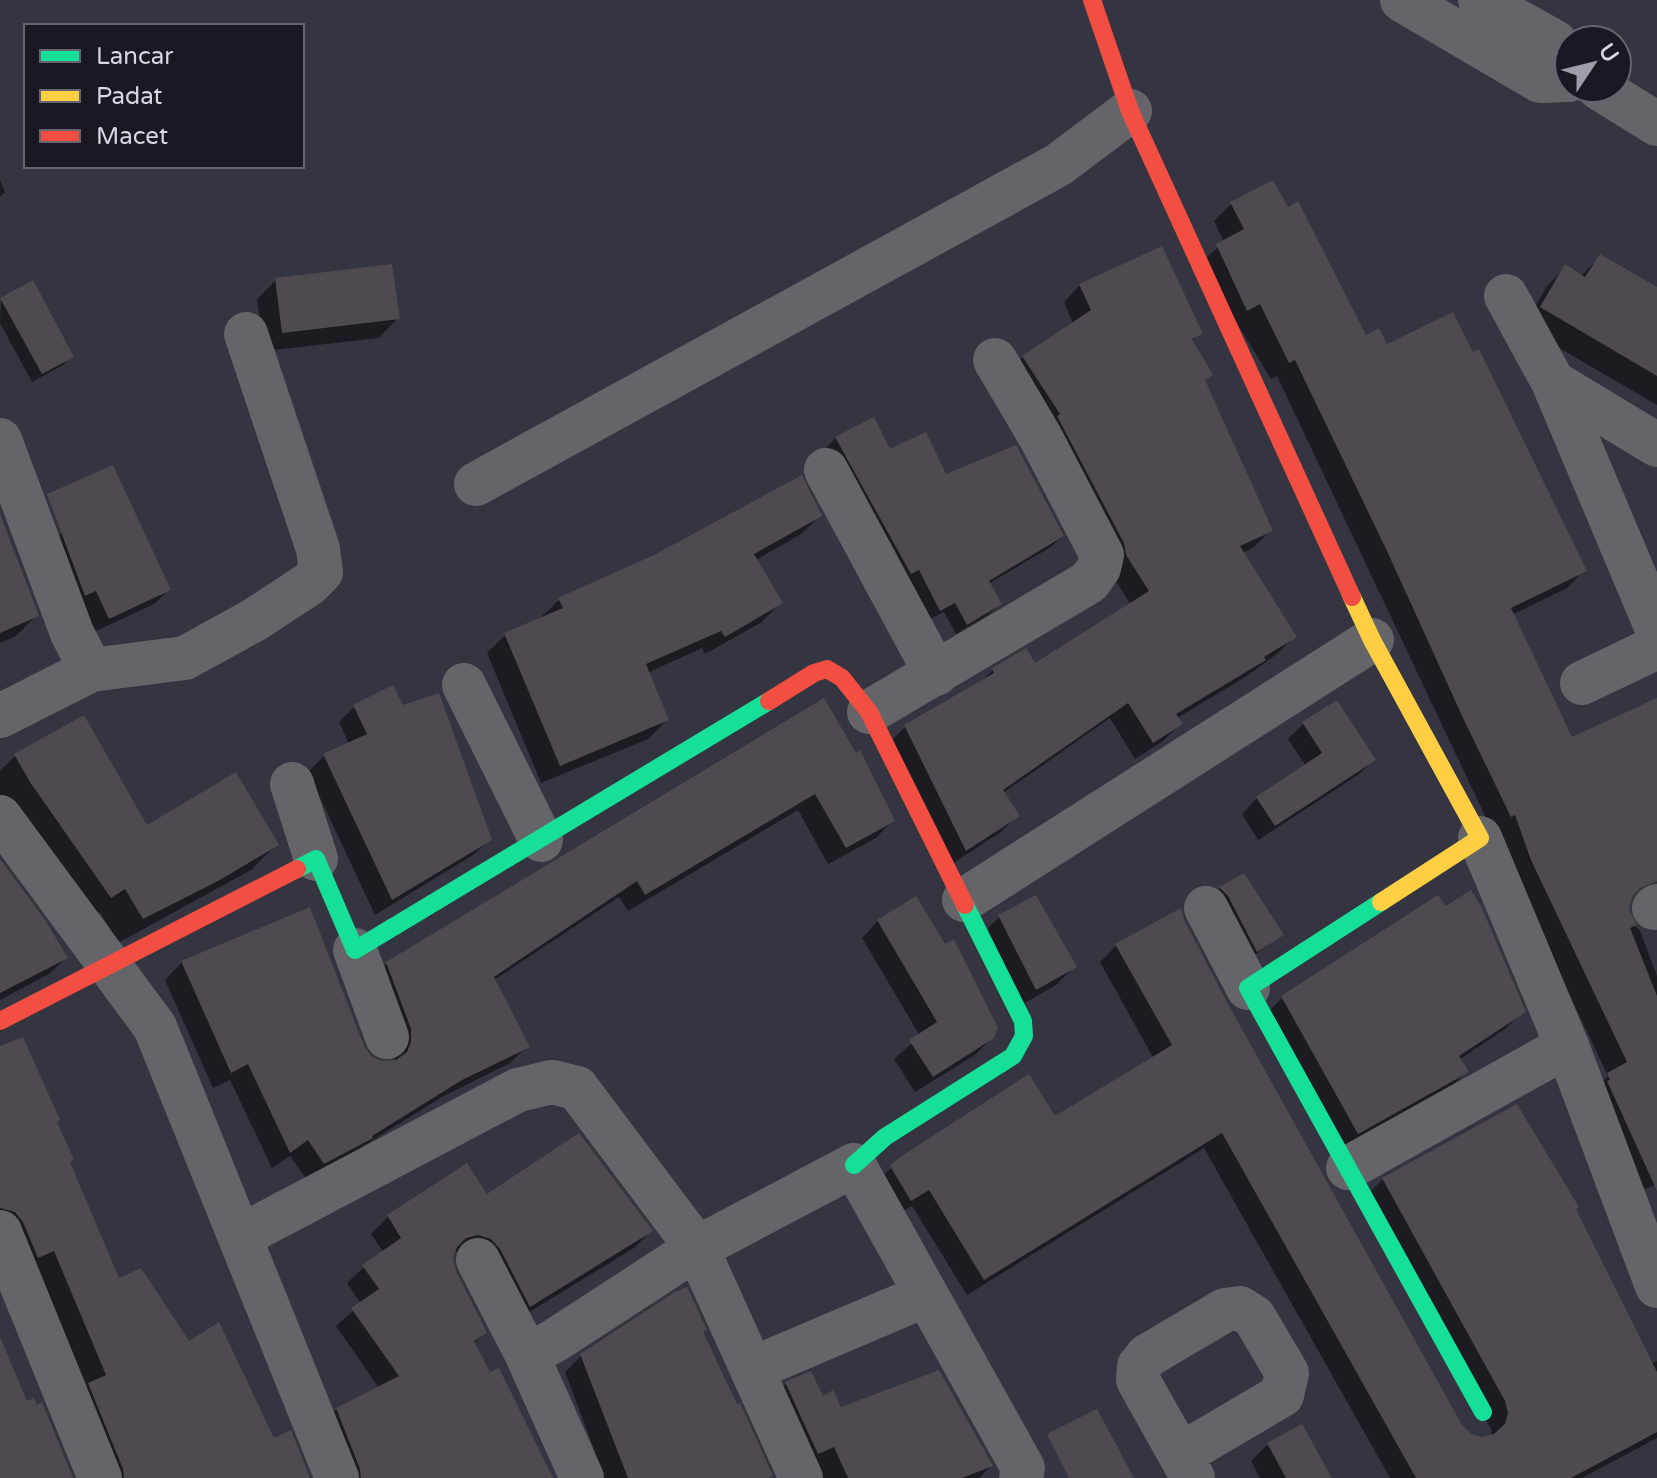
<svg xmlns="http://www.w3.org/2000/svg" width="1657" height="1478" font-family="'Varela Round',sans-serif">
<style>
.shadow{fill:#0007}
.building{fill:#4e4a4f}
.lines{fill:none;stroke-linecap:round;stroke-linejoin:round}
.street{stroke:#656469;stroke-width:44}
.fast{stroke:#16e098;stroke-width:18}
.slow{stroke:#ffcf43;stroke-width:18}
.jam{stroke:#f24e42;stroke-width:18}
</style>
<rect width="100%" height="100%" fill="#353441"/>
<!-- shadow -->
<path class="shadow" d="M0 180 5 192 0 197Z
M1231 204 1365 337 1386 346 1584 570 1567 588 1512 615 1571 740 1657 700V869L1623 884 1631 922 1640 931 1657 976V1184L1626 1197 1591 1093 1608 1076 1277 376 1271 379 1200 263 1224 242 1214 221Z
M1600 257 1657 288V405L1523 327 1547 286 1566 267 1581 276Z
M276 280 397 319 379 338 264 351 257 299Z
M1080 285 1200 333 1191 342 1211 375 1203 382 1271 530 1254 547 1242 553 1295 636 1278 653 1247 676 1177 718 1180 724 1163 741 1135 759 1110 718 1003 793 1017 816 1001 832 949 866 888 744 905 727 980 683 993 670 1034 665 1131 605 1110 572 1006 374 1023 357 1073 324 1064 302Z
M1 299 72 356 63 365 32 382 0 323Z
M836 438 889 452 1062 536 1051 547 988 584 999 604 988 615 956 634 944 612 928 620 825 449Z
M820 516 801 534 756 560 780 603 762 622 705 654 702 648 647 673 667 720 648 739 541 783 487 653 506 634 540 618 559 600Z
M0 517 37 615 16 636 0 643Z
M62 533 169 590 154 604 94 632 47 548Z
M823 700 893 820 876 838 828 864 798 810 628 911 619 897 494 980 528 1046 510 1063 442 1097 360 1148 353 1155 307 1180 290 1156 272 1168 230 1080 213 1088 165 980 182 962 362 1047 370 1058 382 1063 395 1062 394 1047 370 981 387 964Z
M355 706 402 708 490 839 473 855 375 915 308 772 324 756 349 744 339 722Z
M1303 724 1374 760 1358 775 1258 840 1242 814 1257 798 1306 766 1288 739Z
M15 756 146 828 277 844 251 870 118 943 100 912 85 922 0 798V771Z
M1243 876 1281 935 1248 960 1212 897 1220 888Z
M0 900 66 958 49 974 0 1000Z
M999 917 1074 967 1056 985 1016 1008 981 936Z
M1182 920 1460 1425 1468 1435 1482 1439 1490 1437 1492 1431 1366 1196 1383 1179 1574 1210 1650 1364 1657 1361V1438L1582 1478H1390L1204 1148 967 1295 912 1206 894 1216 874 1185 891 1168 1055 1119 1154 1059 1100 962 1117 945Z
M878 921 993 1037 975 1055 915 1092 894 1059 920 1036 862 938Z
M1282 998 1523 1011 1505 1029 1459 1060 1466 1072 1448 1090 1339 1151 1264 1016Z
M0 1047 55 1122 68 1163 118 1281 189 1344 308 1478H104L73 1401 87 1387 37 1266 0 1230Z
M467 1166 487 1197 651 1231 634 1248 513 1322 460 1251 453 1253 451 1260 454 1272 485 1332 474 1344 550 1478H341L320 1426 337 1409 379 1388 336 1326 361 1304 347 1283 364 1267 384 1253 371 1234 388 1217Z
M701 1333 736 1407 739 1406 771 1478H598L603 1473 565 1372 582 1355Z
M786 1384 840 1410 991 1466 979 1478H804L769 1401Z
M1268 1444 1330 1478H1260L1251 1461Z"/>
<!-- building -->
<path class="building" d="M1273 180 1288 207 1298 201 1366 335 1379 328 1387 344 1453 312 1473 352 1479 349 1587 571 1511 608 1572 737 1657 698V881L1640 888 1632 896 1629 909 1637 925 1630 928 1657 996V1191L1607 1081 1610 1080 1607 1073 1627 1062 1531 860 1515 815 1511 817 1463 718 1387 551 1295 360 1289 363 1260 304 1247 311 1216 244 1244 229 1230 202Z
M1162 246 1203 334 1192 339 1213 375 1205 380 1273 531 1240 546 1297 637 1264 657 1266 660 1176 714 1183 724 1153 743 1128 703 1003 790 1020 816 966 851 904 725 994 673 992 668 1026 648 1035 663 1149 591 1126 555 1124 543 1057 416 1060 414 1022 356 1091 310 1079 284Z
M1600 254 1657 287V376L1540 307 1565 264 1585 277Z
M392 264 400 319 282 333 275 278Z
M33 280 74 357 42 374 0 298Z
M874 417 890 449 926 432 946 474 1016 445 1064 536 989 581 1002 604 967 625 955 603 940 611 919 570 911 574 835 437Z
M113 465 171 590 109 619 96 591 85 596 47 494Z
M802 475 822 516 754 554 783 603 725 637 721 631 646 664 669 720 560 766 504 633 563 608 558 598 654 555Z
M0 514 39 616 0 633Z
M393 685 403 705 439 693 492 840 392 900 323 754 367 734 353 705Z
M824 698 856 753 860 750 895 821 846 848 815 794 645 895 637 881 494 977 530 1047 462 1080 372 1136 373 1138 324 1164 308 1140 290 1153 248 1064 231 1073 181 961 310 907 364 1046 372 1057 382 1061 396 1060 407 1052 411 1042V1029L386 962Z
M1337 700 1376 760 1275 826 1256 797 1322 753 1302 722Z
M84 715 147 825 236 772 279 845 218 881 143 919 125 889 111 898 30 782 14 754Z
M0 859 45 920 68 958 0 993Z
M1244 873 1284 935 1257 952 1228 896 1219 887Z
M1471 890 1481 906 1526 1012 1459 1056 1469 1072 1358 1134 1281 996 1438 895 1446 906Z
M1036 895 1077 967 1036 990 998 915Z
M916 896 945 944 954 939 998 1028 994 1038 933 1077 909 1040 937 1022 877 920Z
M1181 908 1184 920 1226 1000 1462 1425 1471 1434 1482 1437 1494 1434 1505 1424 1508 1413 1505 1401 1382 1178 1517 1104 1579 1207 1576 1209 1657 1372V1432L1571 1478H1416L1222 1133 984 1280 929 1190 911 1201 890 1166 900 1157 1029 1074 1055 1116 1172 1045 1115 944Z
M23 1037 60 1120 57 1122 74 1160 70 1162 119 1278 141 1268 189 1341 219 1322 274 1438 291 1430 310 1478H124L123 1469 88 1383 106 1375 54 1251 38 1258 23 1222 15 1212 0 1208V1046Z
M579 1133 653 1231 530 1307 500 1249 491 1239 478 1235 466 1238 457 1247 453 1258 456 1271 487 1333 474 1341 490 1372 499 1368 553 1478H361L360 1469 336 1408 399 1376 351 1308 379 1289 362 1265 401 1238 387 1215 467 1163 487 1194Z
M687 1287 707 1330 703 1332 737 1404 740 1403 773 1476 769 1478H628L580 1354 675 1292Z
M0 1337 27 1401 34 1398 37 1405 42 1402 73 1478H0Z
M939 1370 993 1466 962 1478H848L834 1447 818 1454 785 1382 811 1371 823 1396 833 1390 841 1407Z
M1097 1409 1134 1478H1069L1047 1434Z
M1302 1424 1332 1478H1286L1267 1443Z"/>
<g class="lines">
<!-- street -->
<path class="street" d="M1402 0 1540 81 1569 80
M1480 0 1555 42 1569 59
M1599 88 1657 124
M1506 296 1553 382 1657 629
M1553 382 1657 445
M0 440 72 633 91 670 185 658 254 620 309 584 321 572 318 549 246 334
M826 470 936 674
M476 484 1058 165 1130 111
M1582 683 1657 647
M464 685 541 840
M869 712 1089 582 1099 568 1102 555 1041 438 995 360
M0 716 91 670
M292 784 316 859
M0 817 155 1027 337 1478
M1480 838 1567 1046 1657 1286
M964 900 1372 640
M1206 908 1248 988
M1654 908 1657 906
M355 950 387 1037
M1348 1168 1567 1046
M0 1232 100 1478
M241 1236 518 1090 552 1082 577 1088 697 1248 801 1478
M478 1260 527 1355
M752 1369 926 1295
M1180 1455 1282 1395 1287 1373 1254 1317 1240 1308 1225 1310 1147 1356 1139 1366 1138 1380 1193 1478
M582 1478 527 1355 554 1341 697 1248 854 1165 1023 1468 1021 1478"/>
<!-- fast -->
<path class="fast" d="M297 869 316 859 355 950 769 701
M1381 902 1248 988 1483 1412
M854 1165 885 1137 1013 1056 1024 1036 1023 1021 965 905"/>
<!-- slow -->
<path class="slow" d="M1352 597 1372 640 1480 838 1381 902"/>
<!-- jam -->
<path class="jam" d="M1092 0 1130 111 1352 597
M769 701 814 673 827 669 842 678 869 712 965 905
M0 1021 297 869"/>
</g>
<!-- legend -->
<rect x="24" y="24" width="280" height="144" fill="#191923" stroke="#656571" stroke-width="2"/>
<rect x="40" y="50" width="40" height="12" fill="#16e098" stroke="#656571" stroke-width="2"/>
<text x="96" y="64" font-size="24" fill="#d6d6e5">Lancar</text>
<rect x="40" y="90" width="40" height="12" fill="#ffcf43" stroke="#656571" stroke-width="2"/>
<text x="96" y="104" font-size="24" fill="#d6d6e5">Padat</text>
<rect x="40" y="130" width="40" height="12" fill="#f24e42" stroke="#656571" stroke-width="2"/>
<text x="96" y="144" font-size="24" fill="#d6d6e5">Macet</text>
<!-- north arrow -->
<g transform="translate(1593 64) rotate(55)"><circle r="38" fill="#191923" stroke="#656571" stroke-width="2"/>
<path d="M0-6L14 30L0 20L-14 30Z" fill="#9e9dac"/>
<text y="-12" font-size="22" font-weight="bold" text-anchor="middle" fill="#d6d6e5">U</text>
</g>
</svg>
